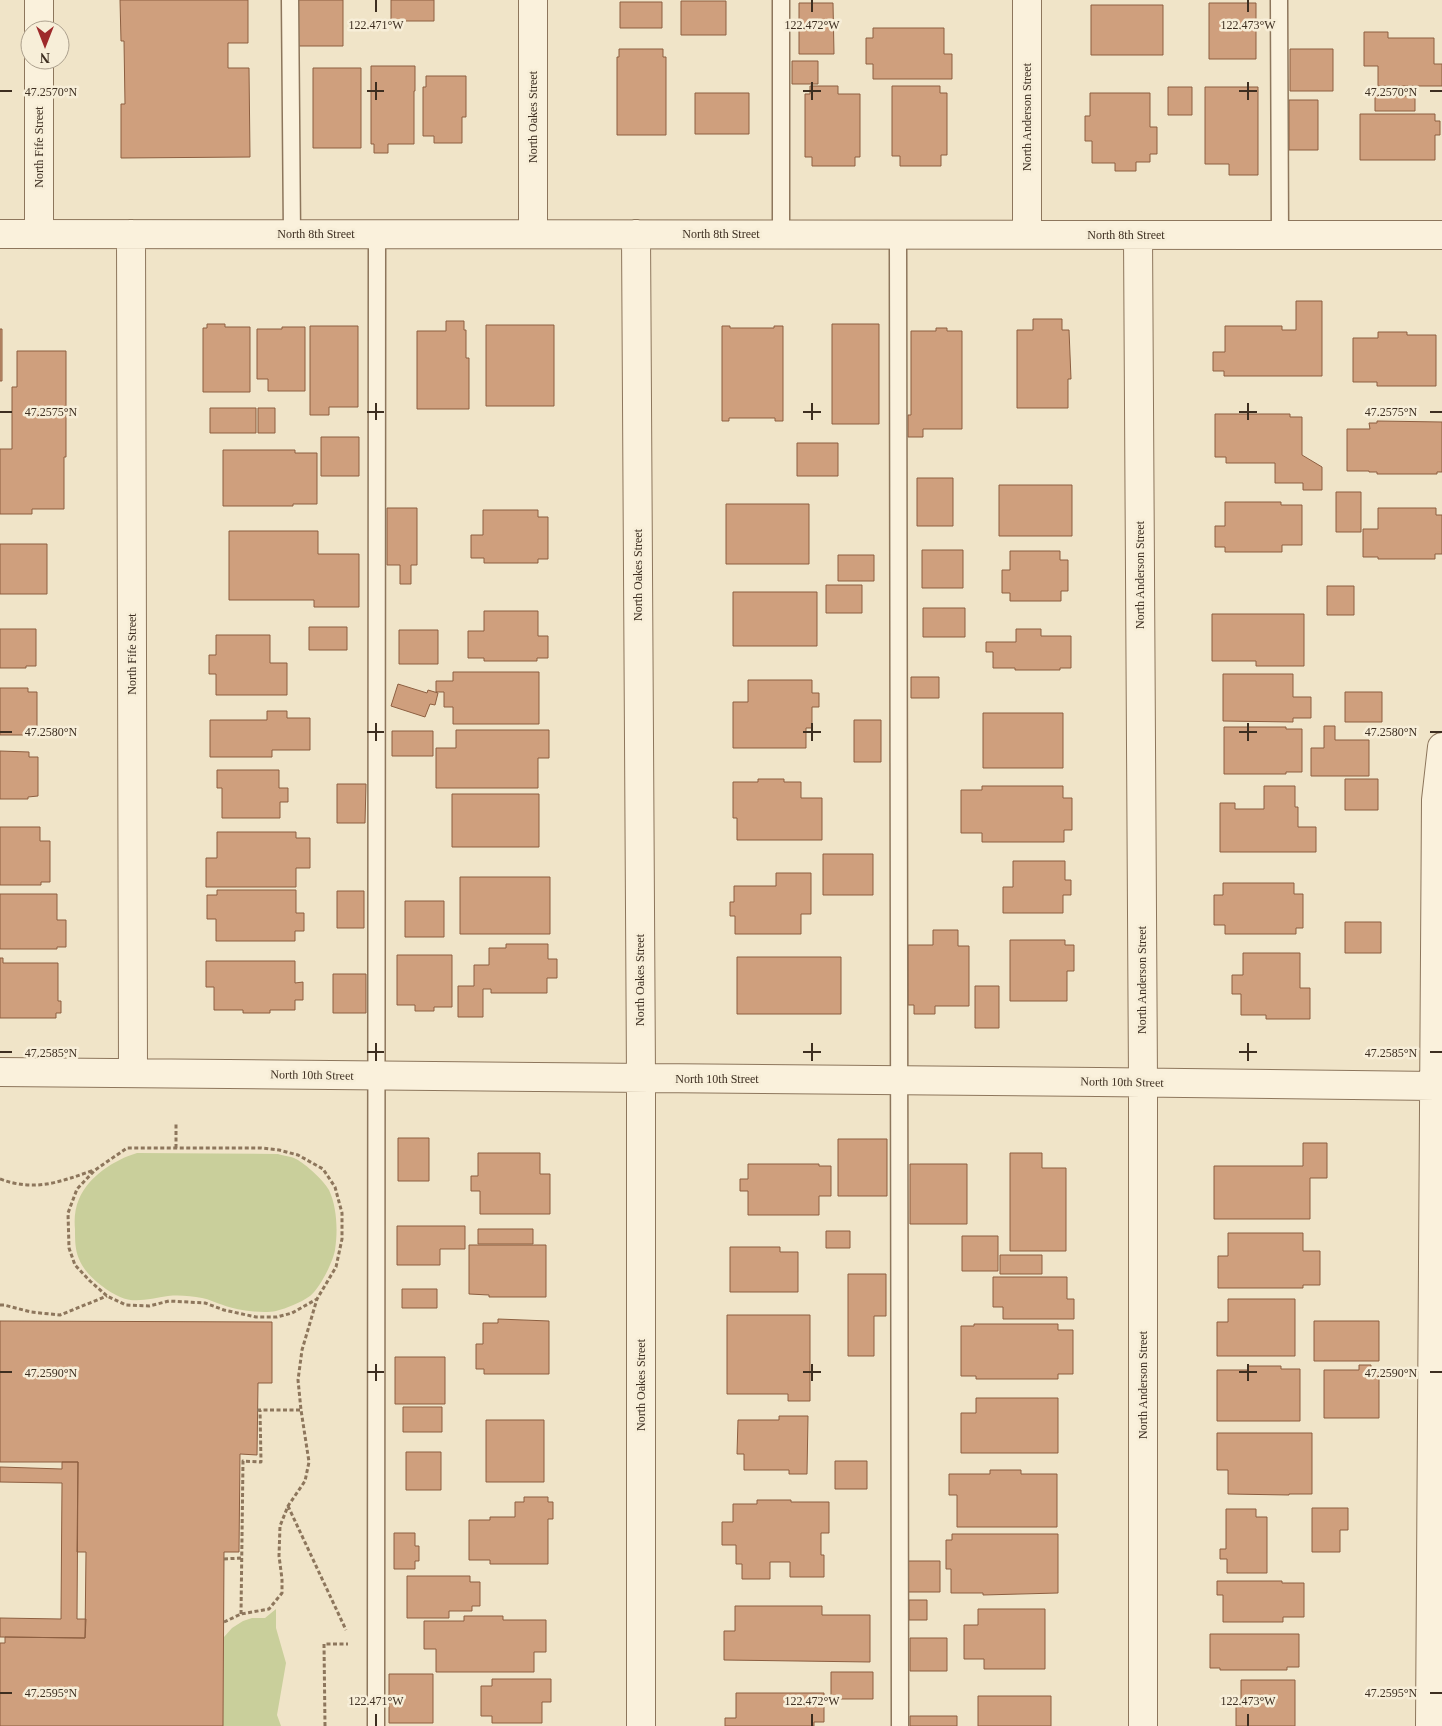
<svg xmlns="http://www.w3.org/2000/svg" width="1442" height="1726" font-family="'Times New Roman',serif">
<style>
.green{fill:#c9cf9b}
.building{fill:#cf9f7d;stroke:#8d5f41}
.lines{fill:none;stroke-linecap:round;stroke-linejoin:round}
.service-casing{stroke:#8d765c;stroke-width:19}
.minor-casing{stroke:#8d765c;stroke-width:30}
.path{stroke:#8d765c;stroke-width:3;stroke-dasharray:4 2.5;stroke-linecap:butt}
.service{stroke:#faf1dc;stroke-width:16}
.minor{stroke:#faf1dc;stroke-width:28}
.ticks{fill:none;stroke:#3d2e20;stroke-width:2}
.labels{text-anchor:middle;stroke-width:5;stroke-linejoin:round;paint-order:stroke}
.street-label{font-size:12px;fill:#3d2e20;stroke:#f7eed8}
.ticks-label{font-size:12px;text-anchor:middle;fill:#3d2e20;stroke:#f7eed8;stroke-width:5;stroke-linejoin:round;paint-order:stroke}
</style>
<rect width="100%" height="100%" fill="#f0e4c8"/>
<!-- green -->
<path class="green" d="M137 1153 278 1154C284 1156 291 1156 296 1159 306 1164 324 1181 329 1190 337 1207 338 1231 335 1250 333 1262 320 1288 310 1296 300 1303 287 1308 276 1311 262 1314 236 1310 223 1305 216 1303 209 1299 202 1298 191 1296 180 1295 168 1296 152 1298 135 1304 120 1297 105 1290 85 1275 79 1259 75 1250 75 1239 75 1229 74 1219 75 1208 79 1199 89 1176 114 1160 137 1153Z
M276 1609V1628L286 1663 277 1715 281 1726H223L224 1637 232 1628 243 1621 252 1618H265Z"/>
<!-- building -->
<path class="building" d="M120 0H248V43H228V68H249L250 157 121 158V104H125L124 41H121Z
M296 0H343V46H296Z
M391 0H434V21H391Z
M681 1H726V35H681Z
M620 2H662V28H620Z
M799 3H833L834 54H799Z
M1209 3H1256V59H1209Z
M1091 5H1163V55H1091Z
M873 28H944V54H952V79H873V64H866V38H873Z
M1364 32H1388V38H1434V64H1442V86H1378V66H1364Z
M619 49H663V57H666V135H617V57H619Z
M1290 49H1333V91H1290Z
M792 61H818V84H792Z
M371 66H415V91H414V144H388V153H374V144H371Z
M313 68H361V148H313Z
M426 76H466V117H462V143H434V136H423V87H426Z
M810 86H838V94H860V157H855V166H812V157H805V94H810Z
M892 86H940V93H947V155H941V166H900V156H892Z
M1168 87H1192V115H1168Z
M1205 87H1258V175H1229V164H1205Z
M695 93H749V134H695Z
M1090 93H1150V127H1157V154H1150V162H1136V171H1115V163H1092V141H1085V116H1090Z
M1375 96H1415V111H1375Z
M1289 100H1318V150H1289Z
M1360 114H1435V121H1440V135H1435V160H1360Z
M1296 301H1322V376H1224V371H1213V352H1225V326H1282V330H1296Z
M1033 319H1062V330H1069L1071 379H1068V408H1017V330H1033Z
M446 321H464V330H466V358H469V409H417V331H446Z
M207 324H225V327H250V392H203V328H207Z
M832 324H879V424H832Z
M486 325H554V406H486Z
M310 326H358V407H329V415H310Z
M722 326H730V328H774V326H783V421H775V418H729V421H722Z
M282 327H305V391H268V379H257V329H282Z
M936 328H947V331H962V429H923V437H908V415H911V331H936Z
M0 329H2V381H0Z
M1378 332H1407V335H1436V386H1377V382H1353V338H1378Z
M17 351H66V457H64V509H32V514H0V449H12V387H17Z
M210 408H256V433H210Z
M258 408H275V433H258Z
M1215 414H1290V417H1302V455L1322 467V490H1303V483H1275V463H1226V457H1215Z
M1377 421 1442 422V472H1437V474H1377V472H1369V471H1347V429H1370L1369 423H1377Z
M321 437H359V476H321Z
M797 443H838V476H797Z
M223 450H295V453H317V504H293V506H223Z
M917 478H953V526H917Z
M999 485H1072V536H999Z
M1336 492H1361V532H1336Z
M1225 502H1281V505H1302V545H1282V552H1225V547H1215V526H1225Z
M726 504H809V564H726Z
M387 508H417V565H411V584H400V565H387Z
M1378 508H1436V515H1442V554H1435V559H1378V557H1363V529H1378Z
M483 510H538V517H548V559H538V563H484V558H471V535H483Z
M229 531H318V554H359V607H314V600H229Z
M0 544H47V594H0Z
M922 550H963V588H922Z
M1010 551H1060V560H1068V591H1061V601H1010V593H1002V570H1010Z
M838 555H874V581H838Z
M826 585H862V613H826Z
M1327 586H1354V615H1327Z
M733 592H817V646H733Z
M923 608H965V637H923Z
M484 611H538V636H548V658H537V661H484V658H468V631H484Z
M1212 614H1304V666H1256V661H1212Z
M309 627H347V650H309Z
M0 629H36V666H26V668H0Z
M1016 629H1041V636H1071V668H1060V670H1015V668H993V652H986V642H1016Z
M399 630H438V664H399Z
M216 635H270V663H287V695H216V674H209V655H216Z
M453 672H539V724H453V707H444V692H436V681H453Z
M1223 674H1293V697H1311V718H1293V722L1223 721Z
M911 677H939V698H911Z
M748 680H812V693H819V707H812V728H806V748H733V702H748Z
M398 684 427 693 428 690 438 693 435 705 430 704 425 717 391 706Z
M0 688H28V692H37V732H29V735H0Z
M1345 692H1382V722H1345Z
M267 711H287V718H310V750H272V757H210V720H267Z
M983 713H1063V768H983Z
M854 720H881V762H854Z
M1324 726H1335V740H1369V776H1311V748H1324Z
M1224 727H1286V729H1302V772H1286V774H1224Z
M456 730H549V758H538V788H436V748H456Z
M392 731H433V756H392Z
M0 751 29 752V757H38V796L28 797V799H0Z
M217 770H279V788H288V802H280V818H222V788H217Z
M758 779H784V782H801V798H822V840H737V818H733V782H758Z
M1345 779H1378V810H1345Z
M337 784H366L365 823H337Z
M982 786H1063V798H1072V830H1064V842H982V833H961V790H982Z
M1264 786H1295V807H1298V827H1316V852H1220V803H1235V809H1264Z
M452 794H539V847H452Z
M0 827H40V841H50V882H41V885H0Z
M217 832H296V838H310V868H296V887H206V858H217Z
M823 854H873V895H823Z
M1013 861H1065V880H1071V895H1063V913H1003V887H1013Z
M776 873H811V914H801V934H735V916H730V902H734V886H776Z
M460 877H550V934H460Z
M1223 883H1294V894H1303V928H1296V934H1225V925H1214V895H1223Z
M217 890H296V913H304V931H295V941H216V919H207V895H217Z
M337 891H364V928H337Z
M0 894H57V920H66V947H57V949H0Z
M405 901H444V937H405Z
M1345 922H1381V953H1345Z
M933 930H958V946H969V1006H935V1014H914V1005H908V945H933Z
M1010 940H1065V945H1074V971H1067V1001H1010Z
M506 944H548V959H557V978H547V993H491V989H483V1017H458V986H474V965H489V948H506Z
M1243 953H1300V988H1310V1019H1266V1015H1241V994H1232V975H1243Z
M397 955H452V1007H434V1011H415V1005H397Z
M737 957H841V1014H737Z
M0 958H3V963H58V1001H61V1013H56V1018H0Z
M206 961H295V983L303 982V1000H295V1010H270V1013H243V1010H214V987H206Z
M333 974H366V1013H333Z
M975 986H999V1028H975Z
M398 1138H429V1181H398Z
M838 1139H887V1196H838Z
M1303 1143H1327V1178H1310V1219H1214V1166H1303Z
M478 1153H540V1174H550V1214H480V1191H471V1176H478Z
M1010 1153H1042V1168H1066V1251H1010Z
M748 1164H819V1166H831V1196H819V1215H748V1191H740V1179H748Z
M910 1164H967V1224H910Z
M397 1226H465V1249H440V1265H397Z
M478 1229H533V1244H478Z
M826 1231H850V1248H826Z
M1228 1233H1303V1251H1320V1285H1303V1288H1218V1256H1228Z
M962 1236H998V1271H962Z
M469 1245H546V1297H489V1295L469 1294Z
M730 1247H780V1252H798V1292H730Z
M1000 1255H1042V1274H1000Z
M848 1274H886V1316H874V1356H848Z
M993 1277H1067V1299H1074V1319H1003V1307H993Z
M402 1289H437V1308H402Z
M1228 1299H1295V1356H1217V1322H1228Z
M727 1315H810V1401H788V1394H727Z
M498 1319 549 1321V1374H484V1369H476V1344H483V1323H498Z
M0 1321 272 1322V1383H258L257 1455 240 1454 239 1552H224L223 1726H0V1643H5V1637L85 1638 86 1552H77L78 1462H0Z
M1314 1321H1379V1361H1314Z
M974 1324H1058V1330H1073V1374H1058V1379H976V1376H961V1326H974Z
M395 1357H445V1404H395Z
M1359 1365H1371V1371H1379V1418H1324V1370H1359Z
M1248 1366H1281V1369H1300V1421H1217V1370H1248Z
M976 1398H1058V1453H961V1413H976Z
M403 1407H442V1432H403Z
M779 1416H808L807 1474H789V1470H744V1454H737L738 1420H779Z
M486 1420H544V1482H486Z
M1217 1433H1312V1494H1289V1495L1228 1494V1470H1217Z
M406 1452H441V1490H406Z
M835 1461H867V1489H835Z
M62 1462H78L77 1619H86L85 1638 0 1637V1618L61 1619 62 1483 0 1482V1467L62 1469Z
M990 1470H1021V1474H1057V1527H957V1495H949V1474H990Z
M524 1497H548V1502H553V1519H548V1564H490V1560H469V1520H490V1517H515V1502H524Z
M757 1500H791V1502H829V1533H821V1555H824V1577H790V1562H770V1579H742V1564H736V1545H722V1522H733V1504H757Z
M1312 1508H1348V1530H1340V1552H1312Z
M1226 1509H1256V1517H1267V1573H1227V1559H1220V1549H1226Z
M394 1533H415V1546H419V1561H415V1569H394Z
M952 1534H1058V1593L983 1595V1593H951V1569H946V1540H952Z
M908 1561H940V1592H908Z
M407 1576H470V1582H480V1606H472V1611H449V1618H407Z
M1217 1581H1282V1583H1304V1617H1283V1622H1223V1595H1217Z
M909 1600H927V1620H909Z
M735 1606H822V1615H870V1662L724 1660V1631H735Z
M978 1609H1045V1669H984V1659H964V1625H978Z
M464 1616H503V1620H546V1652H534V1672H436V1649H424V1621H464Z
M1210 1634H1299V1667H1287V1670H1220V1668H1210Z
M910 1638H947V1671H910Z
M831 1672H873V1699H831Z
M389 1674H433V1723H389Z
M492 1679H551V1702H542V1723H492V1716H481V1686H492Z
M1241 1680H1295V1726H1236V1707H1241Z
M736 1693H824V1722H814V1726H725V1718H736Z
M978 1696H1051V1726H978Z
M910 1716H957V1726H910Z"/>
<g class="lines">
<defs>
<path id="service" d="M290 0 292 234
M781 0V234
M1279 0 1280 235
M898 234 900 1726
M376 1726 377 234"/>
<path id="minor" d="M39 0V30
M533 0V234
M1027 0V235
M39 60V234
M0 234 1442 235
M131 234 133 1073
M636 234 641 1078V1726
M1138 235 1143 1082V1726
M0 1072 1098 1082 1435 1086
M1430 1726 1436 800 1442 747"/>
</defs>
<!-- service casing -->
<use href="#service" class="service-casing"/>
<!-- minor casing -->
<use href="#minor" class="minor-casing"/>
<!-- path -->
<path class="path" d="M176 1148V1123
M0 1179C35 1192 60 1182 94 1170
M0 1305H4L31 1312 60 1315 107 1296
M257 1410H301
M288 1506 346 1630
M224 1559 241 1558
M241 1614 243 1461 261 1462 260 1410
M224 1622 241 1614 269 1609 282 1593V1579L279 1556 280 1526 288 1506 305 1481 309 1462 301 1410 298 1380 302 1350 317 1299 336 1267 342 1239V1213L335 1187 323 1169 298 1155 279 1150 261 1148H127L95 1170 77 1189 68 1213 69 1248 75 1265 90 1281 107 1296 126 1305 149 1306 169 1301 205 1303 224 1310 256 1317H277L292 1313 317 1299
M325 1726 324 1644H348"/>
<!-- service -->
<use href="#service" class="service"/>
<!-- minor -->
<use href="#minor" class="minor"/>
</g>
<!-- ticks -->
<path class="ticks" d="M376 0V12M812 0V12M1248 0V12M376 82V100M812 82V100M1248 82V100M0 91H12M367 91H384M803 91H821M1239 91H1257M1430 91H1442M376 403V420M812 403V420M1248 403V420M0 412H12M367 412H384M803 412H821M1239 412H1257M1430 412H1442M376 723V741M812 723V741M1248 723V741M0 732H12M367 732H384M803 732H821M1239 732H1257M1430 732H1442M376 1043V1061M812 1043V1061M1248 1043V1061M0 1052H12M367 1052H384M803 1052H821M1239 1052H1257M1430 1052H1442M376 1364V1381M812 1364V1381M1248 1364V1381M0 1372H12M367 1372H384M803 1372H821M1239 1372H1257M1430 1372H1442M0 1693H12M1430 1693H1442M376 1714V1726M812 1714V1726M1248 1714V1726"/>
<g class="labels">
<!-- street labels -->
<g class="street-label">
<text transform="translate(533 117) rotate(-90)" y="4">North Oakes Street</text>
<text transform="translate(1027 117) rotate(-90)" y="4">North Anderson Street</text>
<text transform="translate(39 147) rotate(-90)" y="4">North Fife Street</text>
<text x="316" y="238">North 8th Street</text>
<text x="721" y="238">North 8th Street</text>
<text x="1126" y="239">North 8th Street</text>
<text transform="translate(638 575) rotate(-90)" y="4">North Oakes Street</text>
<text transform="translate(1140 575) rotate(-90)" y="4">North Anderson Street</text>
<text transform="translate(132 654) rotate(-90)" y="4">North Fife Street</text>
<text transform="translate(640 980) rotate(-90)" y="4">North Oakes Street</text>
<text transform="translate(1142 980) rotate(-90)" y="4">North Anderson Street</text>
<text transform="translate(312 1075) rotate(1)" y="4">North 10th Street</text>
<text x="717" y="1083">North 10th Street</text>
<text transform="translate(1122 1082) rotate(1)" y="4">North 10th Street</text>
<text transform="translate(641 1385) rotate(-90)" y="4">North Oakes Street</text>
<text transform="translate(1143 1385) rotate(-90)" y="4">North Anderson Street</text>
</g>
</g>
<g class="ticks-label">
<text x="376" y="29">122.471°W</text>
<text x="812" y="29">122.472°W</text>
<text x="1248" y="29">122.473°W</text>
<text x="1391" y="96">47.2570°N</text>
<text x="51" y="96">47.2570°N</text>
<text x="1391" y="416">47.2575°N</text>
<text x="51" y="416">47.2575°N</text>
<text x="1391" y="736">47.2580°N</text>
<text x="51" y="736">47.2580°N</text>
<text x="1391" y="1057">47.2585°N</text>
<text x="51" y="1057">47.2585°N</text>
<text x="1391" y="1377">47.2590°N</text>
<text x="51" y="1377">47.2590°N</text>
<text x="1391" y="1697">47.2595°N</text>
<text x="51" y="1697">47.2595°N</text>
<text x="376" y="1705">122.471°W</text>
<text x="812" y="1705">122.472°W</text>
<text x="1248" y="1705">122.473°W</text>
</g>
<!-- north arrow -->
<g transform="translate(45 45) rotate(180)"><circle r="24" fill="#f7eed8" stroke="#ada18e"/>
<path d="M0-4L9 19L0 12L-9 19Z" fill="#9e2a2b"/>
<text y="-8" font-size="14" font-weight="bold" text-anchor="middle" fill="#3d2e20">N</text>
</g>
</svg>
